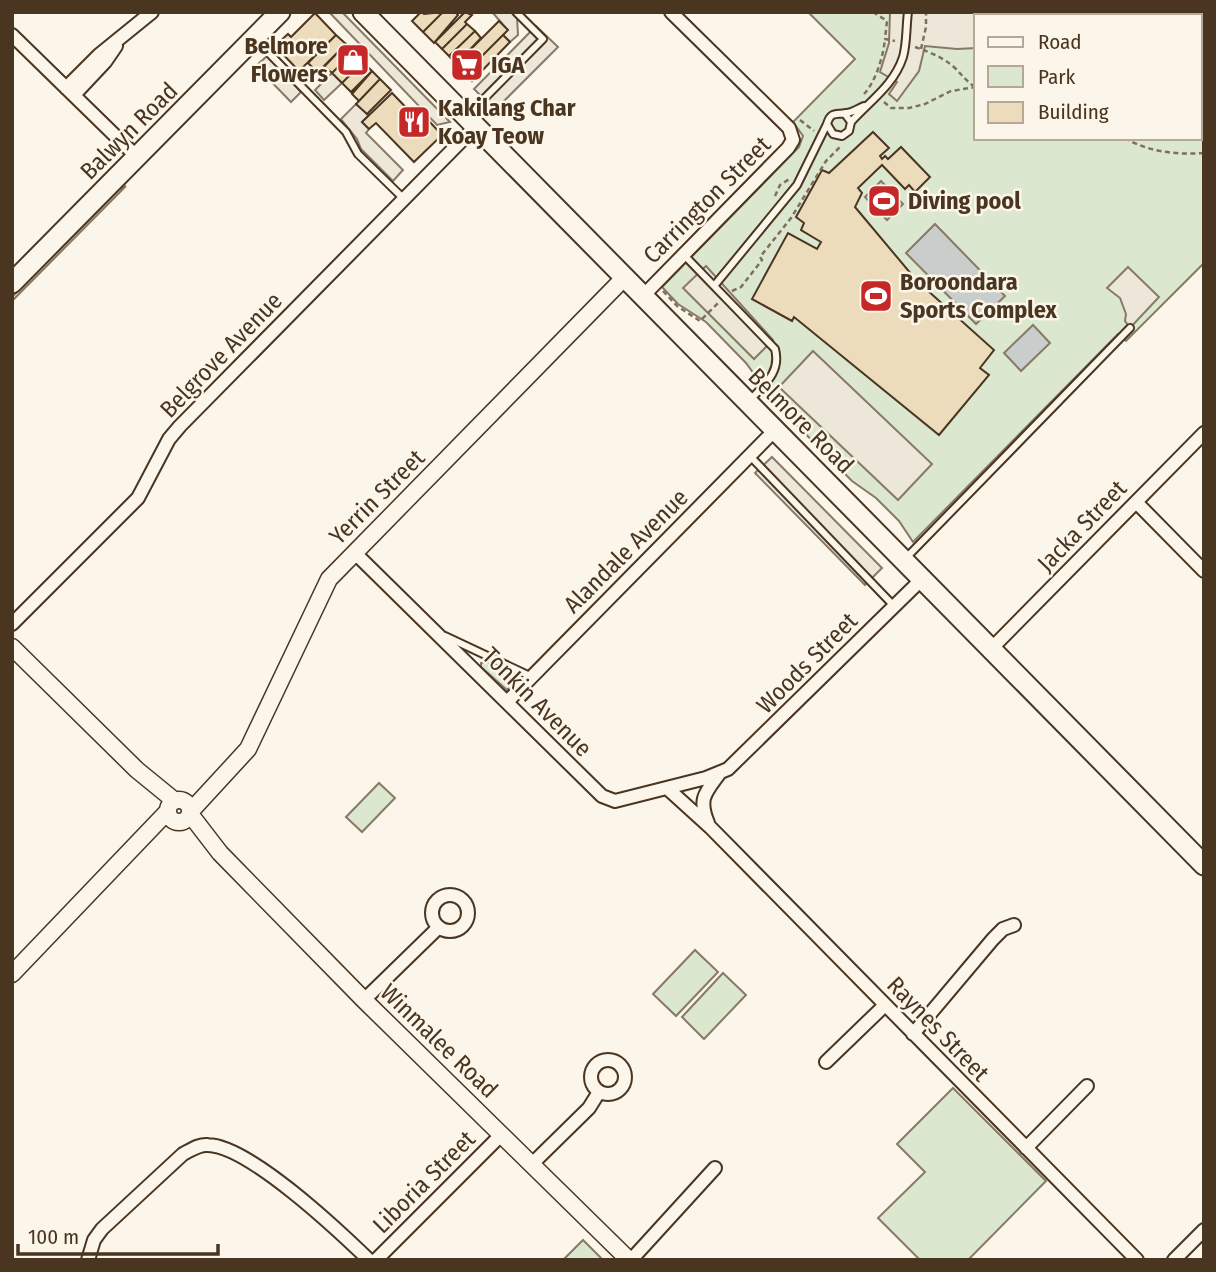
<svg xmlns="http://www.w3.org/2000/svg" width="1216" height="1272" font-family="'Fira Sans Condensed',sans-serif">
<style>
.green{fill:#dce7d0;stroke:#887966;stroke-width:2;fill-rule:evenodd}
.parking{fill:#ede7d9;stroke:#887966;stroke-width:2}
.water{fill:#c9cecd;stroke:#887966;stroke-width:2}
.building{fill:#ecdcbc;stroke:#4a3520;stroke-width:2}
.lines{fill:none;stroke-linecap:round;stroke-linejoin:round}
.service-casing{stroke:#4a3520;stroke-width:10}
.minor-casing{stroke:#4a3520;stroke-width:16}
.tertiary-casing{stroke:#4a3520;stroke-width:19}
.primary-casing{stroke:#4a3520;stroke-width:23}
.path{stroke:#7f6f5c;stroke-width:2.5;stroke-dasharray:5 3.5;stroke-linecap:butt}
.service{stroke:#fbf6e9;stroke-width:6}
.minor{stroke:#fbf6e9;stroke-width:12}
.tertiary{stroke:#fbf6e9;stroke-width:16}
.primary{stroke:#fbf6e9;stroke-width:19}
.labels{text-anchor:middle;stroke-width:5;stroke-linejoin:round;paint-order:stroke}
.poi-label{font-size:24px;font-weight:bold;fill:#4a3520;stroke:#fbf6e9;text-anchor:start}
.street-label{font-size:24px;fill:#4a3520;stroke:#fbf6e9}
</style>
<rect width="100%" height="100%" fill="#fbf6e9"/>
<!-- green -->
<path class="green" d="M808 12H1204V263L1126 341 1118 334 913 542 899 521 876 498 852 481 775 403 746 363 706 322 678 304 662 287 799 147 803 136 793 122 855 59ZM976 16H1200V138H976Z
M486 662 514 676 516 680 507 690 481 667V663Z
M379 783 395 798 362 832 346 817Z
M695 950 718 972 676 1016 653 994Z
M723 973 746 995 704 1039 682 1017Z
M953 1088 1046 1181 968 1260H920L878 1218 925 1172 897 1144Z
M583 1240 603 1260H563Z"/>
<!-- parking -->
<path class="parking" d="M329 12H342L450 122 437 125Z
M492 12H511L517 17 518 35 510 42 503 35 507 29Z
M890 12H1065V16H976V48L957 49 925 46 919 71 897 101 889 94 897 82 880 72 889 43Z
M536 26 558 47 495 110 474 89Z
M267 56 301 92 291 102 256 66Z
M332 73 342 83 324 100 315 90Z
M356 104 369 115 362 122 369 129 366 133 403 170 393 181 361 149 357 139 341 119Z
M126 186 12 301V297L119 189Z
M706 266 773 340 754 359 683 288Z
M1128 267 1159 297 1130 328 1125 321 1126 314 1120 298 1107 288Z
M813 351 932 464 898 500 779 387Z
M772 457 882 568 865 585 755 473Z"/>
<!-- water -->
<path class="water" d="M881 181 903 204 887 220 865 197Z
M935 224 1005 296 976 324 906 253Z
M1033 325 1050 343 1021 371 1004 353Z"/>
<!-- building -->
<path class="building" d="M421 12 424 14 443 12 423 32 412 21Z
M443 12H455L458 15 434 43 423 32Z
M465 12 472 15 465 22 467 24 442 49 435 42Z
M315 13 336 35 299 71 275 46 288 34 291 37Z
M499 21 508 30 465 73 456 64Z
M467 24 475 31 449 56 442 49Z
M475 31 481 38 456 64 449 56Z
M336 35 346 44 318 73 308 63Z
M503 35 510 42 472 81 465 73Z
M346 44 353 52 332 73 324 66Z
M353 52 363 62 342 83 332 73Z
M363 62 372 71 351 92 342 83Z
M372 71 380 79 359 101 352 94Z
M380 79 391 90 367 114 356 104Z
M392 93 423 125 428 120 442 135 414 162 376 123 369 129 362 122Z
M873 132 889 148 880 156 882 159 885 156 888 159 901 147 930 177 915 192 909 185 905 189 882 165 858 188 862 193 855 207 917 281 994 350 980 368 989 375 939 435 794 317 792 321 752 299 788 233 817 249 821 242 801 230 804 223 796 217 822 170 829 173Z"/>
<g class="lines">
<defs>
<path id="service" d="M256 40 346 132 358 154 404 199
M845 114 851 122 849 131 842 136 833 134 827 124C831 111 836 115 846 113 852 113 859 108 864 106
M468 115 543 39 516 12
M851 122C870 101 894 85 903 57 907 43 906 27 908 12
M684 255 775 349C781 372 765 384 751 399
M714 286 797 185 827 124
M750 456 894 606
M905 559 1130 328
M445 636 532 677"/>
<path id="minor" d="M12 35 137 157
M66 88 99 55 152 12
M74 95 105 62 116 46
M643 296 788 148 793 140 789 128 671 12
M1136 502 1204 571
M355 553 602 796 615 801 706 778 728 769 922 579
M12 624 138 498 169 439 180 426 476 126
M991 649 1204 433
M507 702 775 430
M667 788 710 827 1137 1260
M708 823C698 799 705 793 719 774
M432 913a18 18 0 1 1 36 0a18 18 0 1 1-36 0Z
M364 1000 439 927
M913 1034 993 939 1003 929 1014 925
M591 1077a17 17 0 1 1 34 0a17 17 0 1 1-34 0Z
M826 1062 885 1005
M1026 1148 1087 1086
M532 1164 589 1108 599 1092
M88 1260 94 1240 102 1229 183 1154C191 1150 199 1144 208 1145 249 1146 339 1231 369 1260
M376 1260 502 1134
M631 1260 715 1168
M1174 1260 1204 1230"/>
<path id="tertiary" d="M12 647 137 770 175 801
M168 811a11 11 0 1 1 22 0a11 11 0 1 1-22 0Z
M190 812 248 749 329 579 625 277
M190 814 220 853 364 1000 629 1260
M12 974 168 811"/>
<path id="primary" d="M363 12 1204 865
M12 283 280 12"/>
</defs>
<!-- service casing -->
<use href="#service" class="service-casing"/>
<!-- minor casing -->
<use href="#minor" class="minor-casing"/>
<!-- tertiary casing -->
<use href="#tertiary" class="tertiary-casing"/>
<!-- primary casing -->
<use href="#primary" class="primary-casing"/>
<!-- path -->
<path class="path" d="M873 12 887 21 885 39 895 41
M915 47C929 52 943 57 955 68 962 75 966 81 975 87
M921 49 926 27V12
M864 94C876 81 883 57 885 39
M884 102 891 108H909L925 104 951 91 976 87
M800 120 814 131
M1125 138C1148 152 1177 155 1204 153
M775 196 780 185 791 178
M663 291 677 306 700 321 719 302
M732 291 741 287 762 260 760 257 791 218 826 161 841 146"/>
<!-- service -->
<use href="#service" class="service"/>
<!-- minor -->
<use href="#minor" class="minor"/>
<!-- tertiary -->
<use href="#tertiary" class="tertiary"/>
<!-- primary -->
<use href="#primary" class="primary"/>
</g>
<!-- icons -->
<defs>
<symbol id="shop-square" viewBox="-11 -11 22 22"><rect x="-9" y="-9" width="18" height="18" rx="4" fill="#c62828" stroke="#fbf6e9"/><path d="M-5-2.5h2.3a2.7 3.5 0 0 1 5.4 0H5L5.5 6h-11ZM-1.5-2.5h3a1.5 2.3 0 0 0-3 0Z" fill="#fff"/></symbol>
<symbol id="supermarket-square" viewBox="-11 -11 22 22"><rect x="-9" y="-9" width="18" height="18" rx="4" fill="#c62828" stroke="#fbf6e9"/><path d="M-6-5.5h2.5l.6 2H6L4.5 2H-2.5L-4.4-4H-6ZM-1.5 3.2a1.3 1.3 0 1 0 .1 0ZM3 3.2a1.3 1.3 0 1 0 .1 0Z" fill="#fff"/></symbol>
<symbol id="restaurant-square" viewBox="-11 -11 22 22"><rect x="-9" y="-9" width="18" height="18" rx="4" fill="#c62828" stroke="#fbf6e9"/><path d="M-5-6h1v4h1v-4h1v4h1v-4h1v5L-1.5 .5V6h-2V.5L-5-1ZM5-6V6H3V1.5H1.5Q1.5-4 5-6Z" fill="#fff"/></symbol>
<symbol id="stadium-square" viewBox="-11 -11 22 22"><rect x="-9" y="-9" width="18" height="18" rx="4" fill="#c62828" stroke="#fbf6e9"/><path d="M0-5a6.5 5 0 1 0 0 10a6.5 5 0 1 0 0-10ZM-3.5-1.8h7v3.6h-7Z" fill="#fff"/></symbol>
</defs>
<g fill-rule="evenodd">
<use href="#shop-square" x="334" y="41" width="38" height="38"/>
<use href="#supermarket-square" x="448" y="46" width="38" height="38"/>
<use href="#restaurant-square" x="395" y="103" width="38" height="38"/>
<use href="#stadium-square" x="865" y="182" width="38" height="38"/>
<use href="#stadium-square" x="857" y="277" width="38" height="38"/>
</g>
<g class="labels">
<!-- poi labels -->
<g class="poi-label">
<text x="328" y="54" text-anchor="end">Belmore<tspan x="328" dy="28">Flowers</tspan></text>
<text x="491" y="73">IGA</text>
<text x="438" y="116">Kakilang Char<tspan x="438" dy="28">Koay Teow</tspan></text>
<text x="908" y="209">Diving pool</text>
<text x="900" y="290">Boroondara<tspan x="900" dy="28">Sports Complex</tspan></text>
</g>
<!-- street labels -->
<g class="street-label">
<text transform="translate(129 131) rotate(-45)" y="8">Balwyn Road</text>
<text transform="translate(707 200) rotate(-45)" y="8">Carrington Street</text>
<text transform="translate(221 355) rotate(-46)" y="8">Belgrove Avenue</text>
<text transform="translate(801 421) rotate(45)" y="8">Belmore Road</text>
<text transform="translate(377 497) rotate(-45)" y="8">Yerrin Street</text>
<text transform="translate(1082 526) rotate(-46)" y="8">Jacka Street</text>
<text transform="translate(626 551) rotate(-45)" y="8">Alandale Avenue</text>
<text transform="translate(807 663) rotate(-45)" y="8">Woods Street</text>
<text transform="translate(537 702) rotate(45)" y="8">Tonkin Avenue</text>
<text transform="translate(938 1029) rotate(46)" y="8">Raynes Street</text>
<text transform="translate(439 1041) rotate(44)" y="8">Winmalee Road</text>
<text transform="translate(424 1182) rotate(-45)" y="8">Liboria Street</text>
</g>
</g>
<!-- border -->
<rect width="1216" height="1272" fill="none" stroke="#4a3520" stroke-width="28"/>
<!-- legend -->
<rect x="974" y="14" width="228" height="126" fill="#fbf6e9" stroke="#b4a999" stroke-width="2"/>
<rect x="988" y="37" width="35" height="10" fill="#fbf6e9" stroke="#b4a999" stroke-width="2"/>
<text x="1038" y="49" font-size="21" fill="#4a3520">Road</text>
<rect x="988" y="66" width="35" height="21" fill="#dce7d0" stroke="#b4a999" stroke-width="2"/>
<text x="1038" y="84" font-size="21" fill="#4a3520">Park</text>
<rect x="988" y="102" width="35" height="21" fill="#ecdcbc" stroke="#b4a999" stroke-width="2"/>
<text x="1038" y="119" font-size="21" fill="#4a3520">Building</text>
<!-- scale -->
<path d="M18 1244v10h200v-10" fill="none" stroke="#4a3520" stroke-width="3.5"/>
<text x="28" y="1244" font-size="21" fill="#4a3520" stroke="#fbf6e9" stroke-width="5" paint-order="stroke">100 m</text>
</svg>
